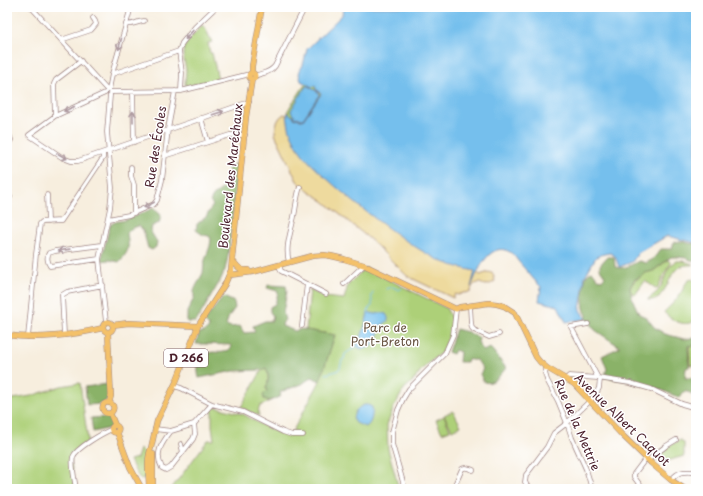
<svg xmlns="http://www.w3.org/2000/svg" width="703" height="496" font-family="'Playpen Sans',sans-serif">
<style>
.green{fill:#add078;stroke:#7c7852}
.forest{fill:#8ab268;stroke:#6a684a}
.sand{fill:#eeda9e;stroke:#9c7c64}
.water{fill:#74bfed;stroke:#5f6f8c}
.lines{fill:none;stroke-linecap:round;stroke-linejoin:round}
.stream{stroke:#74bfed;stroke-width:1}
.minor-casing{stroke:#a08684;stroke-width:5.5}
.major-casing{stroke:#a08684;stroke-width:6}
.minor{stroke:#fff;stroke-width:4}
.major{stroke:#f4c16a;stroke-width:5}
.oneway{stroke:#ae9aa0}
.labels{text-anchor:middle;stroke-width:3;stroke-linejoin:round;paint-order:stroke}
.shield{fill:#fff;stroke:#80626b;stroke-width:1}
.shield-label{font-size:11px;font-weight:bold;fill:#4a1f2b}
.street-label{font-size:12px;fill:#4a1f2b;stroke:#fff}
.park-label{font-size:12px;fill:#685442;stroke:#fff}
</style>
<rect width="100%" height="100%" fill="#fff"/>
<filter id="ink" filterUnits="userSpaceOnUse"><feTurbulence type="fractalNoise" baseFrequency=".025" numOctaves="2"/><feDisplacementMap in="SourceGraphic" scale="8" xChannelSelector="R" yChannelSelector="G"/><feConvolveMatrix kernelMatrix="1 2 1 2 8 2 1 2 1" color-interpolation-filters="sRGB"/></filter>
<filter id="wash" filterUnits="userSpaceOnUse"><feTurbulence type="fractalNoise" baseFrequency=".012" numOctaves="4" result="noise"/><feDisplacementMap in="SourceGraphic" scale="16" xChannelSelector="R" yChannelSelector="G"/><feGaussianBlur stdDeviation="0.9" result="paint"/><feColorMatrix in="noise" values="0 0 0 0 0 0 0 0 0 0 0 0 0 0 0 0 0 1.4 0 .05"/><feComposite in="paint" operator="in"/></filter>
<g filter="url(#wash)">
<rect width="100%" height="100%" fill="#f7eede"/>
<!-- green -->
<path class="green" d="M202 25 206 30 212 42 208 43 210 53H212L218 79 186 86 185 84 186 70 183 55 184 47 188 41Z
M306 83 312 87 315 86 316 90 321 94 304 119 302 120 298 118 296 119 293 118V116L288 113V110Z
M668 260 671 263 665 272 659 286 657 289 645 281 635 295 630 291C630 282 637 279 644 275L645 273 653 271Z
M677 261H683L693 264 692 265C670 264 673 280 662 293 660 295 659 297 658 298 655 300 651 300 648 300V299C652 296 657 293 660 288 666 278 665 267 677 261Z
M365 268 446 308 452 319 451 333 442 352 422 369 414 380 404 389 394 407 387 425 388 449 399 489H171L208 440H214L212 426V406L243 414 262 425 281 434 290 436 319 383 335 335 306 330 310 290 324 297 344 299 348 285Z
M691 279 696 281V320C686 328 671 321 664 312 671 305 678 299 683 289 685 285 686 281 691 279Z
M689 346H696V365H690Z
M266 368C269 376 269 381 266 388L267 391 264 399 270 401 260 406 258 412 259 416 246 410 241 407 262 370Z
M80 383 88 441 70 454 75 489H7V400L31 396 61 386Z
M453 411 461 426 452 430 444 415Z
M444 416 450 430 442 433 436 420Z
M681 440 684 443V456L660 463 653 457 668 446Z
M140 449 147 455 146 478 140 479 135 471 130 460 137 458Z"/>
<!-- forest -->
<path class="forest" d="M238 164 228 256 225 270 220 281 196 322H187V312L194 298V290L203 273 204 263 210 246 211 239 209 236 203 235 196 230 197 224 206 217 213 205 210 202C214 191 223 191 230 182L228 166Z
M153 208 161 215 159 223 152 226 151 232 157 242 156 247 152 250 148 248 143 230 139 226 132 228 127 233C129 249 130 250 119 262L109 260 101 261 110 225C116 220 121 222 128 219 137 216 145 212 153 208Z
M682 241 688 243 696 244V262L686 258 677 257H671L653 271 645 273 644 275 634 280 630 288 632 298 639 314 646 317 654 327 665 334 684 339 696 338V345L688 346 689 367 686 368 685 378H696V398C692 394 689 391 683 392L680 398 657 388 632 382 604 377 607 369 602 356 620 347 595 330 586 319 587 315C581 309 582 283 587 275 589 273 590 272 592 271L598 279 602 280 605 276 600 269V265L607 257H614L615 267C624 270 631 265 639 261L646 263 653 259 661 249H672L674 242Z
M268 285 286 286 287 291 283 313 285 320 283 322 282 326 295 331 301 329 335 335 320 381 312 377 302 384 280 392 281 396 270 401 264 399 263 395 267 391 266 388C269 381 269 375 266 368L262 370 234 371 199 378C197 370 197 363 203 357 205 356 206 354 208 353 217 350 222 356 231 348V345L205 344H196L199 333 204 332 208 329 209 326 204 321 220 301 224 297 234 302 235 308 229 316 226 325 231 327 240 326 244 333 255 332 253 326 265 321H272L273 316 270 312V307L275 304 278 293 277 291 267 288Z
M456 329 468 332 479 338 478 343 483 351 490 348 493 351 506 368C500 375 494 385 484 382L480 374 483 369 477 360H471L468 359 467 362H459L460 352 455 350 453 354 448 352Z
M108 384C111 404 105 404 87 405L85 387Z
M110 417 113 424 110 428 93 432 91 418Z"/>
<!-- sand -->
<path class="sand" d="M284 114 287 115 289 124 475 271 480 275 489 272 493 274 495 281C492 283 489 285 486 285 483 285 481 283 479 283 474 283 471 287 471 292L463 293 458 295 455 294 453 298 407 276 372 241 326 203 300 184 297 181 275 134C275 127 277 118 284 114Z"/>
<!-- water -->
<path class="water" d="M343 7H696V243L667 236 638 253 632 262 619 267 615 256 610 253 604 254 596 257 585 276 580 310 586 319 566 322 558 306 539 301 541 287C533 279 526 270 518 261 516 258 513 254 510 252 489 240 477 273 471 287L475 271C464 269 454 266 443 262 421 252 400 237 381 223 361 208 342 193 324 176 313 166 298 152 293 138 289 131 288 122 287 115L288 113 293 116 295 119 297 118 300 120H303L321 94 316 89 315 86 312 87 301 81 299 74 300 70 303 65 307 49 342 15Z
M306 86H308L318 92 319 95 303 119H301L297 117 295 118 294 115 291 112V110Z
M368 312 375 314 383 313 386 314C392 322 384 323 379 327 379 341 376 347 361 349L356 346C362 339 366 322 368 312Z
M364 405H368L372 407C373 413 372 425 365 427L354 422 353 419C354 412 357 408 364 405Z"/>
<g class="lines">
<!-- stream -->
<path class="stream" d="M386 289 393 287 399 290 402 288
M368 313 369 308 372 306C373 301 370 297 373 293
M326 374 337 371 340 368 342 360 344 359 345 354 357 346"/>
</g>
</g>
<g filter="url(#ink)">
<g class="lines">
<defs>
<path id="minor" d="M31 7 107 90
M126 24C131 26 138 21 144 21
M61 40 91 30 96 24 95 21 93 18
M112 74 179 51
M255 76C263 72 269 74 275 66L305 7
M109 90 112 74 131 7
M181 91 182 73 179 51 182 43 195 27 216 7
M111 92 181 91 246 75 249 76
M133 92 134 142
M105 93 55 116 29 135 63 158 71 161H78L249 102
M55 116 54 84 56 80 81 61
M201 118 208 142
M7 129 11 140 7 146
M164 156 230 135H245
M131 167V176L134 185V213
M7 195 10 197
M47 195 48 222
M108 219 129 215 154 204 157 200 162 180 168 129 175 91
M7 237H9
M99 259 50 266C48 263 46 257 49 253L55 251 102 245
M289 262C285 248 290 235 293 221 296 210 296 198 300 187
M279 265 281 271 326 294
M344 284 364 265
M470 306 471 323 472 328 474 330 489 337 499 334
M106 322 99 259 110 208 112 188 107 132 110 95
M588 324 571 327 598 378
M302 326 307 284
M64 335 62 295 67 292 103 285
M28 337 36 254 40 224 42 222 61 221 103 158V153
M547 368 545 373 547 380 558 401 567 423 572 438 586 469 592 489
M566 379 569 376 598 378 630 383 651 389 682 404 696 408
M174 386 181 388 212 404 243 412 283 432 292 435H303
M155 429 171 431 194 424 212 404
M171 431C162 443 154 453 162 468L166 470 171 467 193 439 195 434 194 424
M181 444 183 452
M648 460 666 446 676 440
M671 480C680 470 683 472 696 472
M76 489C75 481 71 465 73 457 76 448 103 433 112 429
M405 489 392 444V432L398 410 403 399 409 389 445 353 453 335 456 309
M453 489 462 469C465 466 469 469 473 470
M529 489 525 482 526 475 547 447 554 433 567 423 595 396 599 388 600 379
M643 489 634 477V474L646 458"/>
<path id="major" d="M252 73V66L262 7
M249 76a3 3 0 1 1 6 0a3 3 0 1 1-6 0Z
M233 261C238 267 240 271 248 270
M230 275 253 272 312 256 324 255 331 256 344 259 364 265 456 309 460 307 489 303 497 304 504 306 515 313 536 357 540 362 547 368 574 384 622 435 651 463 671 480 685 489
M103 327a5 5 0 1 1 10 0a5 5 0 1 1-10 0Z
M113 325 128 323 198 326
M108 333 111 396 109 403
M7 335C36 340 74 335 103 328
M102.5 408a5.5 5.5 0 1 1 11 0a5.5 5.5 0 1 1-11 0Z
M110 413 115 425
M111.5 429a3.5 3.5 0 1 1 7 0a3.5 3.5 0 1 1-7 0Z
M117 432 130 467 142 489
M153 454V489
M149 489C149 476 146 460 151 448L157 421 176 382 198 326 210 307 225 284 231 270 246 117 252 79"/>
</defs>
<!-- minor casing -->
<use href="#minor" class="minor-casing"/>
<!-- major casing -->
<use href="#major" class="major-casing"/>
<!-- minor -->
<use href="#minor" class="minor"/>
<!-- major -->
<use href="#major" class="major"/>
</g>
<!-- one-way arrows -->
<defs><path id="oneway-shaft" d="M-6 0H5M1.5-3L5.5 0L1.5 3" fill="none" stroke-width="1.6" stroke-linecap="round" stroke-linejoin="round"/></defs>
<g class="oneway">
<use href="#oneway-shaft" transform="translate(189 35) rotate(130)"/>
<use href="#oneway-shaft" transform="translate(120 44) rotate(105)"/>
<use href="#oneway-shaft" transform="translate(69 109) rotate(156)"/>
<use href="#oneway-shaft" transform="translate(218 113) rotate(-18)"/>
<use href="#oneway-shaft" transform="translate(133 117) rotate(-91)"/>
<use href="#oneway-shaft" transform="translate(62 156) rotate(30)"/>
<use href="#oneway-shaft" transform="translate(149 205) rotate(152)"/>
<use href="#oneway-shaft" transform="translate(64 250) rotate(172)"/>
</g>
</g>
<g class="labels">
<!-- shield labels -->
<rect class="shield" x="164" y="349" width="44" height="18" rx="3"/>
<g class="shield-label">
<text x="186" y="362">D 266</text>
</g>
<!-- street labels -->
<g class="street-label">
<text transform="translate(156 147) rotate(-81)" y="4">Rue des Écoles</text>
<text transform="translate(231 176) rotate(-84)" y="4">Boulevard des Maréchaux</text>
<text transform="translate(622 420) rotate(44)" y="4">Avenue Albert Caquot</text>
<text transform="translate(577 425) rotate(67)" y="4">Rue de la Mettrie</text>
</g>
<!-- park labels -->
<g class="park-label">
<text x="385" y="332">Parc de<tspan x="385" dy="14">Port-Breton</tspan></text>
</g>
</g>
<!-- margin -->
<rect width="703" height="496" fill="none" stroke="#fff" stroke-width="24"/>
</svg>
